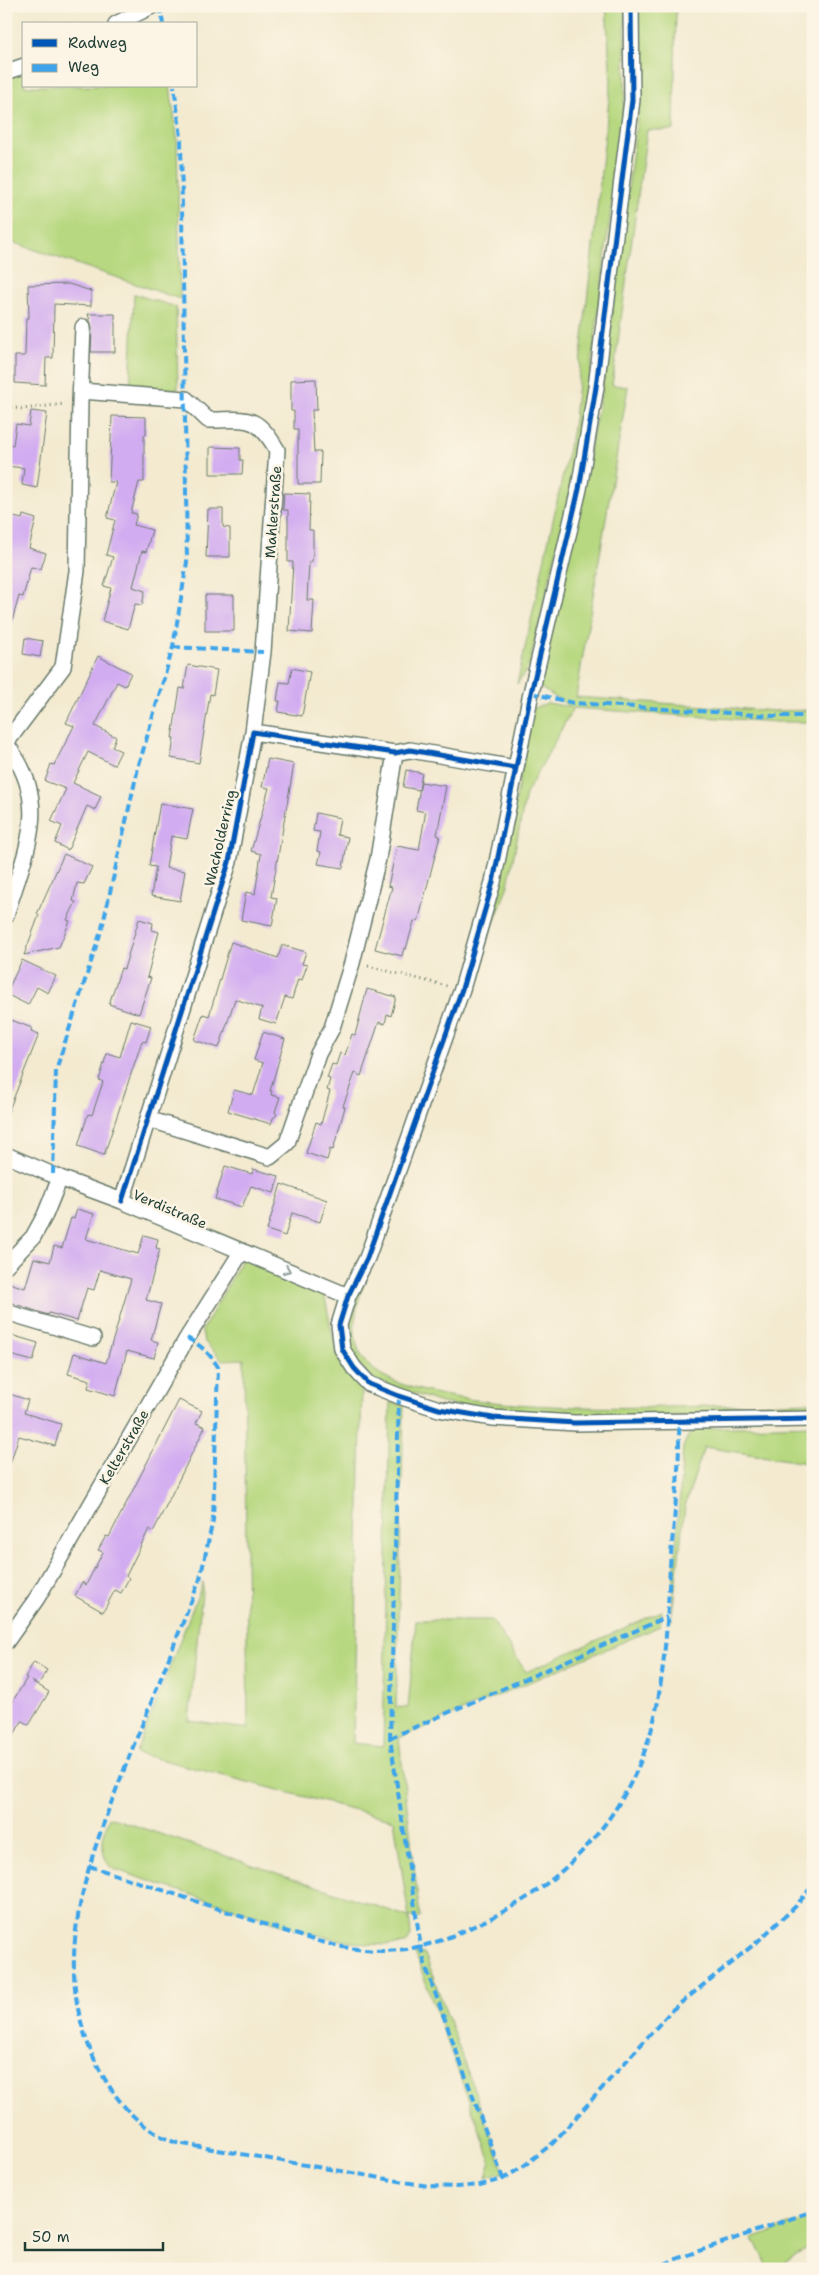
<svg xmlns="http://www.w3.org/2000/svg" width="819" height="2275" font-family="'Shantell Sans',sans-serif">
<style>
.green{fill:#b7d880;stroke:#6b8a5a}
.building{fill:#d2acf1}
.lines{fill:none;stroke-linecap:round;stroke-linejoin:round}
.street-casing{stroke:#697a6b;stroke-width:18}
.path{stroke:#697a6b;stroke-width:3;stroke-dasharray:1 4;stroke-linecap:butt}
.street{stroke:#fff;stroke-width:15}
.quiet{stroke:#3da4eb;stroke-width:4;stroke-dasharray:8 4;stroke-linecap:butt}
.cycleway-casing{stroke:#fcf5e5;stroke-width:8}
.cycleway{stroke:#0057b8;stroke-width:5}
.oneway{stroke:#8f9e9a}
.labels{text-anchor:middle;stroke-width:5;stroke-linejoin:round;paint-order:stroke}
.street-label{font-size:14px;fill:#1f3d34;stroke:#fcf5e5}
</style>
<rect width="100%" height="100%" fill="#fcf5e5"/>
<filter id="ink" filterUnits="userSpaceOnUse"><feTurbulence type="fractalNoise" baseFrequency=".02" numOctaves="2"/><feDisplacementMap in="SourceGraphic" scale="10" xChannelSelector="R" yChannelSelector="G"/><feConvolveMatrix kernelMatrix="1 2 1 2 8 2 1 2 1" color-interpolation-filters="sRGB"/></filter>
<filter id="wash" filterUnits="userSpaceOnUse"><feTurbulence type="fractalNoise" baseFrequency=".0096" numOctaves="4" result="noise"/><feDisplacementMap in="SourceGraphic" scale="20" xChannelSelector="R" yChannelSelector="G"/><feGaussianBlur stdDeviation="1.12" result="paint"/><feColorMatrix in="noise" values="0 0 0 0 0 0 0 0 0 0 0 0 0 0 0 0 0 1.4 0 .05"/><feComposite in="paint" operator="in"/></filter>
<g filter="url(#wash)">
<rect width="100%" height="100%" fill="#f3ead0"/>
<!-- green -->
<path class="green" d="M606 6H625V95L589 387 571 489 529 666 517 684 573 429 611 81Z
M639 6H676L674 130H647L612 385 628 387 576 697 774 711 813 710V722H777L573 708 526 794 508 885 471 985 499 884 534 708 547 703 571 707 539 687 603 385 639 103Z
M24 70V86H170L177 137 180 299 6 240V77Z
M134 294 176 307 178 389 130 390Z
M373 1255C364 1285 344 1327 362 1357 404 1428 732 1404 813 1402V1413L577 1418 496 1412 441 1403 373 1379 358 1363 349 1346 347 1325 353 1300Z
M243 1258 324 1293 336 1352 344 1370 362 1387 353 1743 383 1746 390 1402 404 1406 396 1707 408 1708 416 1620H492L526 1672 662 1611 660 1626 399 1738 420 1917H409L411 1935 406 1944C348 1949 296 1929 242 1911 198 1897 155 1883 111 1868 98 1851 103 1836 109 1817L409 1917 394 1820 136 1753 203 1582 189 1721 248 1729 244 1359 222 1360 204 1341 202 1331Z
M813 1425V1464L704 1447 685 1506 671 1622 683 1447 688 1436 698 1428Z
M415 1953 425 1954 504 2172 486 2178 491 2161Z
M813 2217V2244L776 2269H770L752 2238Z"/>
<g id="blocks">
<!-- building -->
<path class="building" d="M69 284 91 291V306L54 304 53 358H46L45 385 15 383V356H25L26 318H29L28 285Z
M88 314H115V352H91L92 327Z
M316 379 317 410H312L314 452H321L320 484H298V429H294V411H291V380Z
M31 411 47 413 37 488 22 485 24 468 6 466V444L13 445 16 424 29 426Z
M112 416 146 417V435H144V482H139L131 513 137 514 134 525 152 530 146 552 142 551 133 587 145 591 142 605 135 604 128 629 102 621 111 588 104 586 113 557 106 555 115 520 107 518 116 482H109Z
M210 447 240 448V460H243L242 474H210Z
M284 493 310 494 309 530H313V552L312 562H309L307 600H314L312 633 289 631 293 562H288V510H283Z
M208 509H223V527L230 528V557H206Z
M6 515 22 519 23 515 36 519 29 548 46 553 41 569 31 567 23 597 19 596 11 625 6 624Z
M205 595H234V631H205Z
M25 638 43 641 40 657 23 654Z
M98 656 131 673 125 686 117 682 95 726 116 737 112 747 121 751 114 765 88 752 73 783 101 796 95 810 87 806 68 850 55 843 62 826 51 821 66 789 45 781 51 764 54 765 74 726 66 723Z
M188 665 217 670 213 695 210 694 199 763 171 758 174 738H172L180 688 184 689Z
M292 668 310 672 302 716 278 712 280 701H277L280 682 289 683Z
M268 759 294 764 271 897 277 898 272 926 241 920 246 892 255 894 261 854 251 851 269 788 262 787Z
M406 770 422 773 419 790 403 787Z
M421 782 446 786 437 835 440 836 418 922 414 921 406 949 404 948 402 956 375 949 392 887 388 886 397 846 419 850 425 816V812L416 810Z
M160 803 193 809 187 839 171 836 166 868 185 871 180 901 151 896 156 867 149 866Z
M316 813 340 818 337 835 348 837 343 868 318 864 321 852 317 851 320 832 313 831Z
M64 854 92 867 84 884 77 883 73 901 76 902 67 920 70 921 59 947 24 955 39 915 37 914Z
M139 919 153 923 152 930 159 932 147 977 151 978 139 1014 109 1004 121 968 124 969Z
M231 942 278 958 282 945 306 952 302 964 307 965 302 980 298 979 292 999 285 997 276 1024 259 1019 262 1008 235 999 219 1048 194 1040 203 1014 209 1016Z
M22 960 56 976 48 993 37 987 28 1005 6 994Z
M367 989 396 997 391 1016 387 1014 385 1024 379 1022 361 1076 355 1073 343 1106 345 1107 333 1150 330 1149 327 1160 306 1153 316 1122 321 1124 330 1091 327 1090 330 1079 327 1078 332 1064 336 1065 340 1053 345 1055 352 1034 355 1035Z
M6 1018 32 1028 31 1031 39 1034 7 1115Z
M131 1020 151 1026 146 1042 142 1041 104 1155 78 1146 88 1114 92 1115 103 1082 99 1080 107 1053 120 1057Z
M263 1032 285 1039 270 1091H272L271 1095 280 1097 275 1112 277 1115 273 1118 271 1124 228 1111 234 1090 253 1095 263 1063 254 1060Z
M225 1166 252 1174 253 1169 279 1176 274 1193 251 1186 242 1207 215 1199Z
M281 1184 327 1200 320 1222 292 1213 285 1236 267 1230Z
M77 1209 94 1214 86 1239 138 1254 144 1235 158 1239 156 1248 160 1249 146 1300 161 1304 151 1340 158 1342 154 1358 127 1351 115 1396 88 1388 90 1380 68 1374 74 1353 106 1363 131 1279 100 1270 94 1290 87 1288 77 1321 49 1313 48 1315 6 1301V1282L25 1288 34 1258 50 1262 54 1246 62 1248 71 1218 74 1219Z
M11 1335 38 1343 33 1361 6 1354V1336L10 1337Z
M6 1393 28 1400 24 1413 61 1424 55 1446 19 1436 10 1464H6Z
M179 1400 202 1411 196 1423 205 1427 153 1532 149 1529 126 1576 129 1578 121 1593 115 1590 103 1612 75 1596 82 1582 86 1585 103 1552 98 1550 106 1536 109 1537Z
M34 1662 47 1670 38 1685 32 1681 49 1692 29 1725 22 1721 6 1748V1712L27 1678 25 1677Z"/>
</g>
</g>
<g filter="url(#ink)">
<use href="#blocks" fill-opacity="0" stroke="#697a6b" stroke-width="1"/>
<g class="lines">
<defs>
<path id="street" d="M631 6 632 100 596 387 579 489 531 693 493 882 462 989 367 1258 348 1296 339 1325 342 1349 354 1368 369 1384 399 1396 439 1409 493 1418 575 1423 813 1419
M116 24 152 6
M6 72 24 66
M81 391 186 399 208 420C247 420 256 413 277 450L263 652 253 732
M6 743 63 667 77 571 80 402 83 327
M6 744C53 803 25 852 6 915
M148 1119 270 1157 287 1143 318 1054 332 1028 352 963 378 859 395 753
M6 1155 60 1178 122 1201 348 1296
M122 1201 229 862 253 732 395 753 410 750 515 768
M6 1265 33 1237 45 1215 60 1178
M6 1312 93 1338
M6 1642 37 1598 187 1338 242 1251"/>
</defs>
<!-- street casing -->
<use href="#street" class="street-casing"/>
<!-- path -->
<path class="path" d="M6 407 23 409 64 404
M368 966 447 986"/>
<!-- street -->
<use href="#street" class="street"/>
<!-- quiet -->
<path class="quiet" d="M160 6 163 24
M173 647 263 652
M531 693 574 703 774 716H813
M53 1174 56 1070 102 928 138 768 173 647 187 562 181 137 174 86
M187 1338C201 1345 210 1354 218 1367L213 1520 200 1579C178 1635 156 1691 133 1747 91 1854 41 1966 103 2076 121 2107 143 2131 177 2143L428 2186 456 2187 480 2185 503 2179 525 2165 553 2143 672 2010 757 1942 796 1906 813 1885
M399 1396 390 1738 421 1948 426 1968 503 2179
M390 1738 667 1617
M89 1866C142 1883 195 1901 249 1919 292 1933 337 1951 383 1951 428 1950 455 1935 495 1916 582 1872 645 1791 659 1694 666 1652 668 1608 670 1566 674 1518 680 1470 679 1422
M653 2269 676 2259 813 2211"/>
<defs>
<path id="cycleway" d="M631 6 632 100 596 387 579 489 531 693 493 882 462 989 367 1258 348 1296 339 1325 342 1349 354 1368 369 1384 399 1396 439 1409 493 1418 575 1423 813 1419
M122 1201 229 862 253 732 395 753 410 750 515 768"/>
</defs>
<!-- cycleway casing -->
<use href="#cycleway" class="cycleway-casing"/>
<!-- cycleway -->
<use href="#cycleway" class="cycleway"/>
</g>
<!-- one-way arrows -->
<defs><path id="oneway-chevron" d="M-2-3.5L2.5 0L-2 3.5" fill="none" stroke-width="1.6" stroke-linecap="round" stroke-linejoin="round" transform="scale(1.25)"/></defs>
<use class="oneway" href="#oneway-chevron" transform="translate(287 1270) rotate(23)"/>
</g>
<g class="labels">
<!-- street labels -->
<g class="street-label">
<text transform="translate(273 512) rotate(-86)" y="5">Mahlerstraße</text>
<text transform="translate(220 838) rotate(-77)" y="5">Wacholderring</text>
<text transform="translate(170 1209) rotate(23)" y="5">Verdistraße</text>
<text transform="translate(124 1447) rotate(-60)" y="5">Kelterstraße</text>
</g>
</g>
<!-- margin -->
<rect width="819" height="2275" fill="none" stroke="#fcf5e5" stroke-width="25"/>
<!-- legend -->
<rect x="22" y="22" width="175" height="65" fill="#fcf5e5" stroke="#a4ab9e"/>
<rect x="32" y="39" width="25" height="8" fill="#0057b8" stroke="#a4ab9e"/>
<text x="68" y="48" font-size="15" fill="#1f3d34">Radweg</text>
<rect x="32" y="64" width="25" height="8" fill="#3da4eb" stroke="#a4ab9e"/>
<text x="68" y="72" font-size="15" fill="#1f3d34">Weg</text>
<!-- scale -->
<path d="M25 2242v8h138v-8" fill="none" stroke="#1f3d34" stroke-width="2.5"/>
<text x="32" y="2242" font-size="15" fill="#1f3d34" stroke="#fcf5e5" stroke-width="4" paint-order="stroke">50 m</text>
</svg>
